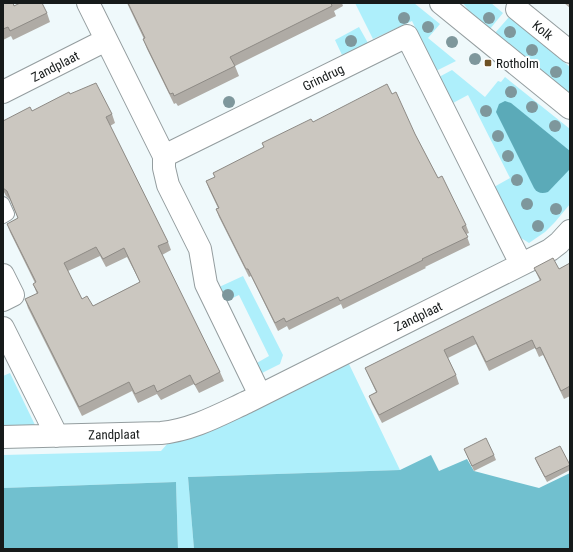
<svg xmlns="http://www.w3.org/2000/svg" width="573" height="552" font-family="'Roboto Condensed',sans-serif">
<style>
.green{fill:#aeeffb}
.forest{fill:#71c0cf}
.water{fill:#5baab8}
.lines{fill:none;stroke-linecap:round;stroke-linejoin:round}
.service-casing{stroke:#949d9f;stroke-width:14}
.minor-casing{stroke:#949d9f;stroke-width:24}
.tertiary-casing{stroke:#949d9f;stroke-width:24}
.service{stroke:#fff;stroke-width:12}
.minor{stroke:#fff;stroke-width:22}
.tertiary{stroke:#fff;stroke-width:22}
.tree{fill:#7e979c}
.wall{fill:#afaba5;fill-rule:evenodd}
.building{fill:#cbc7c0;stroke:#8e8b86;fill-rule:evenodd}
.poi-dot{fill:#6d5124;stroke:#fff;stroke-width:1.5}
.labels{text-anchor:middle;stroke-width:4;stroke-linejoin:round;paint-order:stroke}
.street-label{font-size:13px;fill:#161a1a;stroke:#fff}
.poi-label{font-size:13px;fill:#161a1a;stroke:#fff;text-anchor:start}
</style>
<rect width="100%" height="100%" fill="#eff9fb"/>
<!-- green -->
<path class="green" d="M355 3H414L440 24 428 38 456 61 436 71 412 21 373 39Z
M463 3H491L503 13 490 29 471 14Z
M509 17 570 67V94L495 33Z
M359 27 368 43 342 55 335 40Z
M452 70 485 97 498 81 501 82 505 77 570 129V204L555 222 545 232 529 243 521 238 518 234 494 187 510 178 468 95 453 103 439 77Z
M243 276 283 355 280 364 260 374 255 364 269 356 239 295 224 302 217 288Z
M348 362 400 470 188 477 194 549H178L176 482 3 488V455L161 451 168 443Z
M10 373 35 425 3 426V376Z"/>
<!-- forest -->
<path class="forest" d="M431 455 439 471 467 459 474 471 539 488 570 473V549H194L188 477 400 470Z
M176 482 178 549H3V488Z"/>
<!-- water -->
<path class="water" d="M505 101 511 103 570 151V169L548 192C542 194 537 193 534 188L496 112 499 104Z"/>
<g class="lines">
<defs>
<path id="service" d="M3 203 8 214 3 217"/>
<path id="minor" d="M88 3 164 156 407 36 521 264
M517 9 570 52
M3 92 106 40
M164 156V168L168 185 200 249 206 284 260 395
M3 275 13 295 3 300
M3 328 57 436
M3 437 161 433C192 430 219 415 247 402L550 250 559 243 570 231"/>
<path id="tertiary" d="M441 3 570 108"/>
</defs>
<!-- service casing -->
<use href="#service" class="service-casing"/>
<!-- minor casing -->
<use href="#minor" class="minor-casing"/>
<!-- tertiary casing -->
<use href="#tertiary" class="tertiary-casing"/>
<!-- service -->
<use href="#service" class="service"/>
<!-- minor -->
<use href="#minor" class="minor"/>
<!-- tertiary -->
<use href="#tertiary" class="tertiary"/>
</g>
<!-- trees -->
<g class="tree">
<circle cx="404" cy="18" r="6"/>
<circle cx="489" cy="18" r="6"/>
<circle cx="428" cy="27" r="6"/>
<circle cx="510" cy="32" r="6"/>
<circle cx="351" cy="41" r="6"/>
<circle cx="452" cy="42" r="6"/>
<circle cx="532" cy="50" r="6"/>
<circle cx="475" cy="59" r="6"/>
<circle cx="556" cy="72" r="6"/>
<circle cx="511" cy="92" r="6"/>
<circle cx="229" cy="102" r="6"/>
<circle cx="532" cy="107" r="6"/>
<circle cx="486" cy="111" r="6"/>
<circle cx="555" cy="126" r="6"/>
<circle cx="498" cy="136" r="6"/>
<circle cx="508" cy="156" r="6"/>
<circle cx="517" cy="180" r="6"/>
<circle cx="527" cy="204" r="6"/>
<circle cx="556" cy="209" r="6"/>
<circle cx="538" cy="226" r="6"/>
<circle cx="228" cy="295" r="6"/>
</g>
<!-- wall -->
<path class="wall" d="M3 3 47 13 50 22 13 40 11 36 3 40Z
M127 3H342L343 6 334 11 336 16 235 66 239 76 178 106 176 103 174 104 147 49 143 39H144Z
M564 3H570V8Z
M70 94 112 114 115 123 110 126 168 242 171 250 162 255 220 372 224 381 199 393 194 384 161 400 157 394 138 403 132 391 82 416 28 308 25 299 37 294 33 284 35 283 10 232 7 224 18 218 10 200 6 196 3 190V121L32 111ZM100 256 106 267 127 257 140 282 93 306 82 299 68 271Z
M392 94 415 134 438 178 466 225 469 233 466 234 470 245 425 267 426 268 343 309 341 304 289 330 287 326 278 331 251 276 249 277 219 217 216 209 218 208 209 189 206 181 215 177 213 173 264 148 262 143 313 122Z
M570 263V396L564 399 543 355 539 357 535 348 489 371 476 344 448 358 456 375 459 384 382 423 372 404 369 396 376 392 369 377 365 368 540 281 534 268 559 269Z
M464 449 494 455 496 460 474 471Z
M535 458 570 464V470L547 482 537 463Z"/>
<!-- building -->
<path class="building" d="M3 3H13L14 6 20 3H42L47 13 10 31 8 27 3 29Z
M128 3H331L332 6 230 57 235 66 174 96 173 93 170 94 143 39 145 38Z
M96 83 112 114 106 117 168 242 158 246 220 372 195 385 190 375 157 392 154 385 135 394 129 382 79 407 25 299 38 293 33 284 36 282 7 224 18 218 7 191 3 188V121L30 107 32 111 69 92 70 94ZM96 247 103 259 124 248 140 282 93 306 87 296 82 299 64 263Z
M387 84 392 94 396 92 415 134 438 178 442 176 466 225 462 227 468 237 422 259 423 260 340 301 338 297 286 322 284 318 275 323 248 269H246L216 209 219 208 206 181 215 177 213 173 264 147 262 143 311 119 313 122Z
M553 258 559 269 570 263V386L561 391 540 347 536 349 532 340 486 362 473 336 444 350 456 375 379 415 369 396 377 392 365 368 541 280 534 268Z
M486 438 494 455 472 466 464 449Z
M560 446 570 465 545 477 535 458Z"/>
<!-- markers -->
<rect class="poi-dot" x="484" y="59" width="8" height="8" rx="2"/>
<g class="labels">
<!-- street labels -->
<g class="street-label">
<text transform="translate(543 30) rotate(39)" y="5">Kolk</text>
<text transform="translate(55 66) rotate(-27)" y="5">Zandplaat</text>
<text transform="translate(323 77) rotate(-26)" y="5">Grindrug</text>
<text transform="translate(418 316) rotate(-26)" y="5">Zandplaat</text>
<text transform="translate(114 434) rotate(-1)" y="5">Zandplaat</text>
</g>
<!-- poi labels -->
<g class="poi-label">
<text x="496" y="68">Rotholm</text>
</g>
</g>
<!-- border -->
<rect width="573" height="552" fill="none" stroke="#161a1a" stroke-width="8"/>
</svg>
